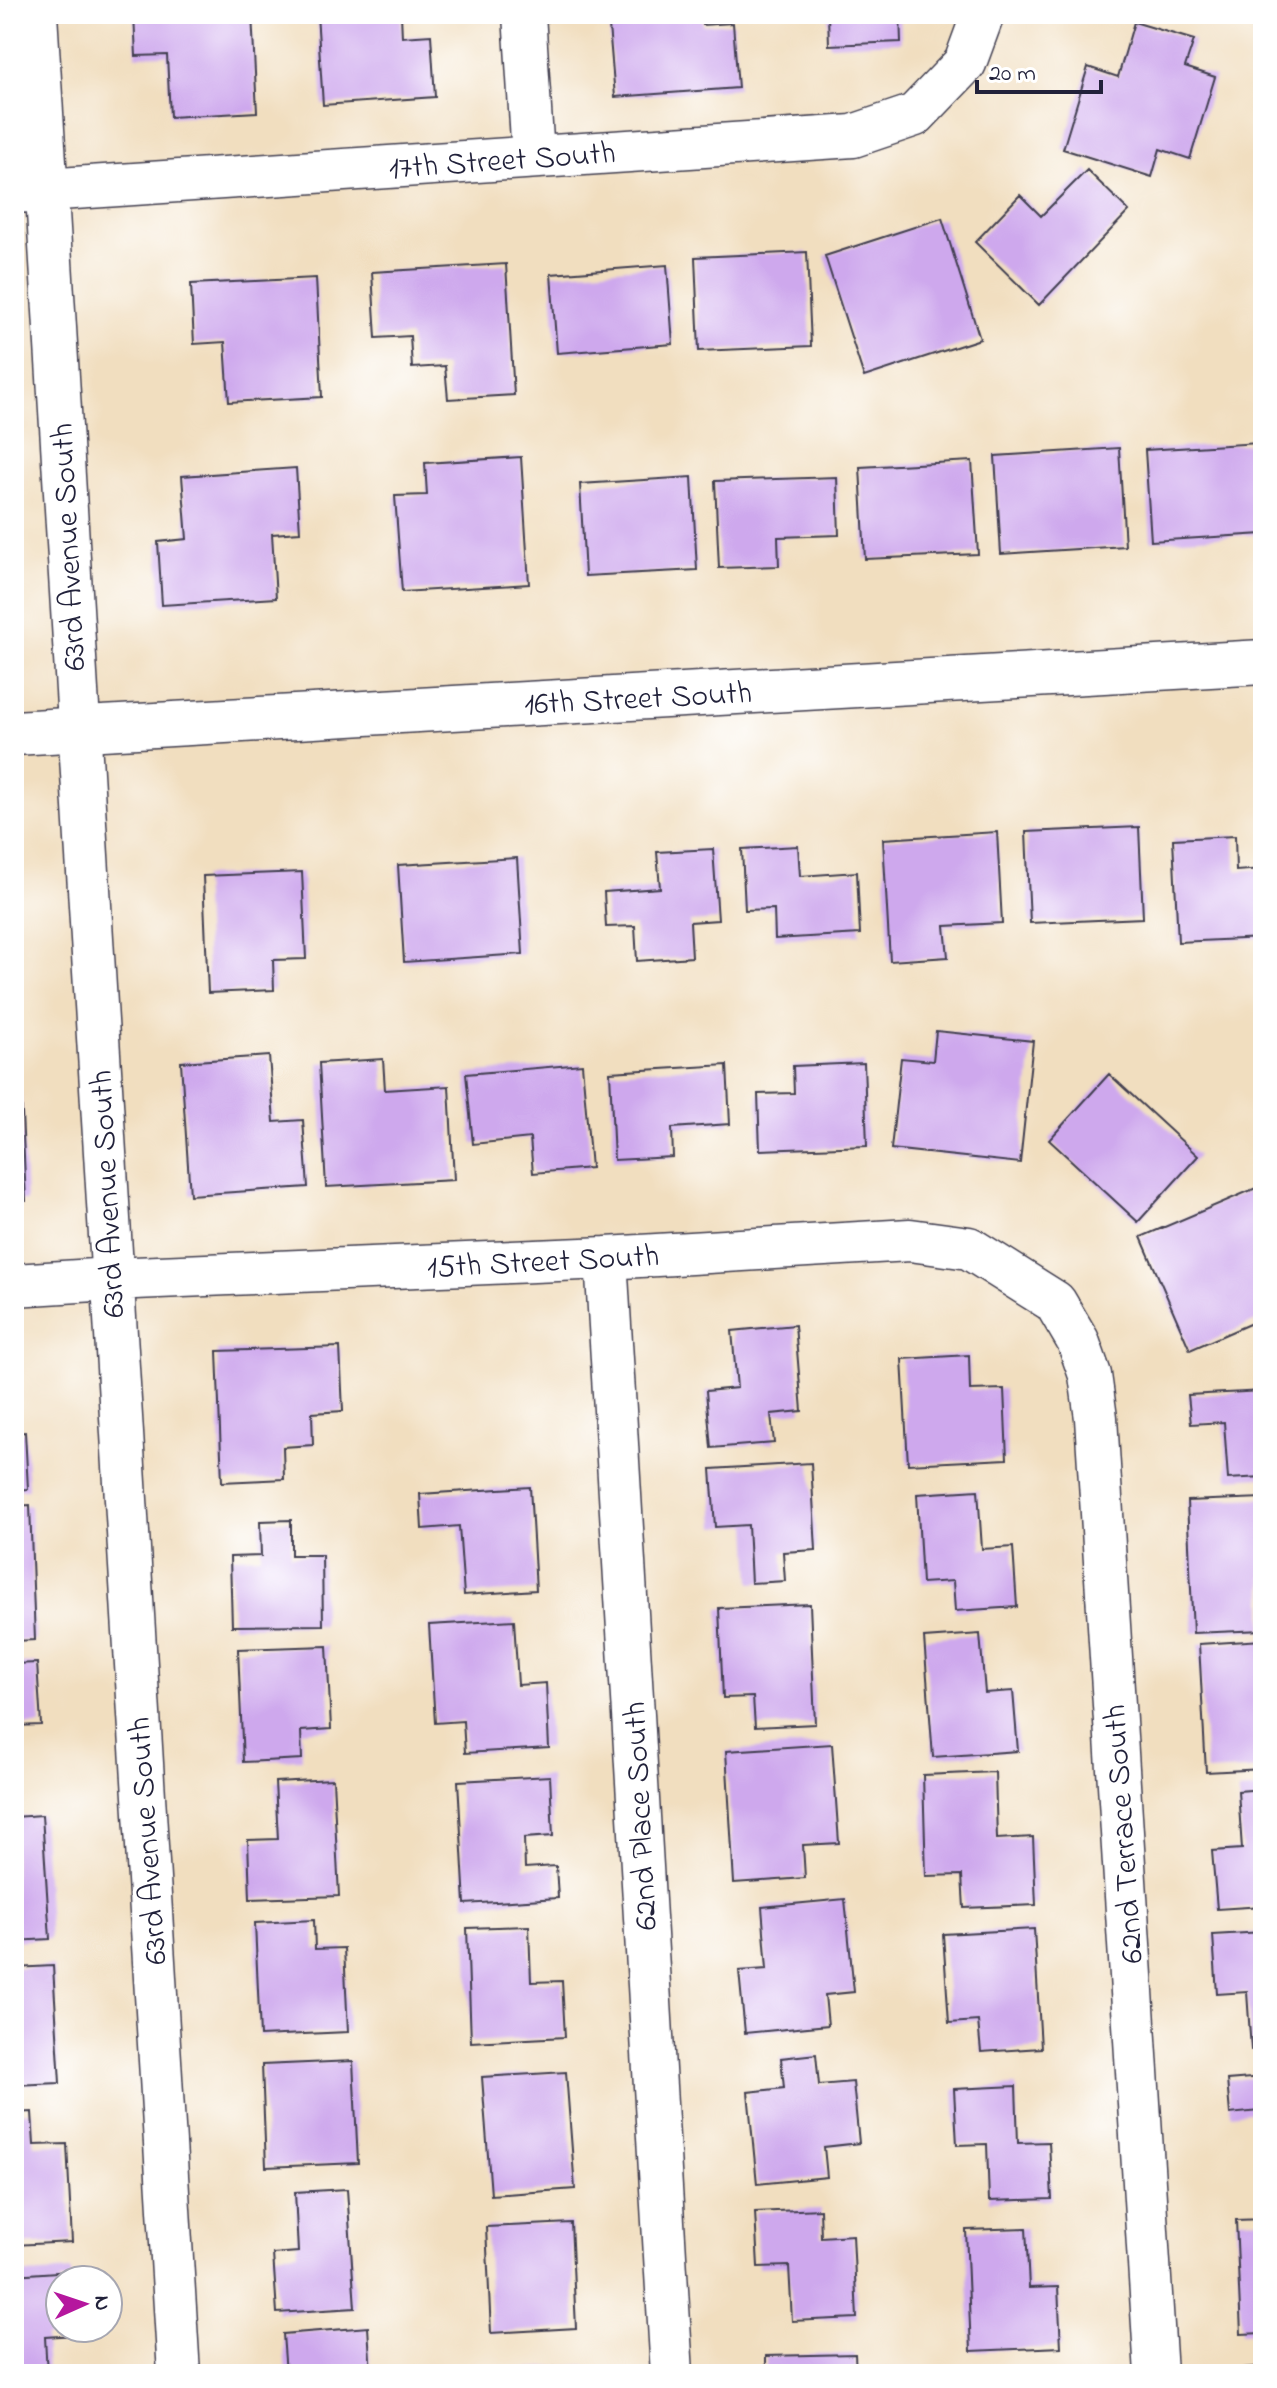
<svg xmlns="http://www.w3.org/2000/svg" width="1277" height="2388" font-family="'Indie Flower',sans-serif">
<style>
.building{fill:#cea8ed}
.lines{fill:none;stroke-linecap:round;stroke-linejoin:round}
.minor-casing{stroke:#413e4f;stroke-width:45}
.tertiary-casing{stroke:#413e4f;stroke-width:47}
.minor{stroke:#fff;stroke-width:42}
.tertiary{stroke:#fff;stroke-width:44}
.labels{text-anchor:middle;stroke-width:7;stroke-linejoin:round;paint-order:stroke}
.street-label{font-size:32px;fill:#22223b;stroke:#fff}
</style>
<rect width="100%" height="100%" fill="#fff"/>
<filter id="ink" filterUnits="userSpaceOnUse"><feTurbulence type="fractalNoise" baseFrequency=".0125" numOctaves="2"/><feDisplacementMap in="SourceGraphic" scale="16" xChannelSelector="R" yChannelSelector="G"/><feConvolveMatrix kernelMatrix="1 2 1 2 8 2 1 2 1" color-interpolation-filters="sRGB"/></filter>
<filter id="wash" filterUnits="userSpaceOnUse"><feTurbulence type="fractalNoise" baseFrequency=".006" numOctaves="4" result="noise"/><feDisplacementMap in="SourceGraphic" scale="32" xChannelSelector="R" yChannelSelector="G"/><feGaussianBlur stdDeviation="1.8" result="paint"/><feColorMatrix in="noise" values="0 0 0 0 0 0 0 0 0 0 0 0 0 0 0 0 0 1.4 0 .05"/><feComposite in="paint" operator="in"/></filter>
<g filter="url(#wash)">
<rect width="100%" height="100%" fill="#f1debf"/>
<g id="blocks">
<!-- building -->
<path class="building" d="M134 14H252L257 112 170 117 167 55 136 56Z
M317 14H401L402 37 431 35 435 97 323 105Z
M608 14H702L703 25 733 23 738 88 615 97Z
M828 14H900L901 42 829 45Z
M1134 22 1194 40 1185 67 1215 77 1190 159 1160 149 1152 177 1063 149 1088 67 1118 77Z
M1087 170 1129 211 1039 305 975 242 1020 195 1041 216Z
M942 218 980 339 864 377 825 256Z
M807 252 811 346 699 351 695 257Z
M506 264 514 395 448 399 445 366 412 368 410 336 376 338 372 272Z
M667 265 673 344 557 353 551 274Z
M316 278 322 397 229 402 225 342 194 344 191 284Z
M1259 443 1263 534 1151 541 1145 450Z
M1119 448 1125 546 1001 554 995 456Z
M521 457 529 584 402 592 395 496 427 495 425 463Z
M972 461 978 554 865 559 860 467Z
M296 468 300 532 272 534 276 598 162 605 158 542 187 539 182 476Z
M692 477 697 570 585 576 580 484Z
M837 477 839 535 778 537 779 566 719 568 715 481Z
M1139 827 1143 918 1030 923 1026 832Z
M997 832 1002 923 945 926 948 957 890 961 883 839Z
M1235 836 1236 871 1263 869V938L1178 942 1173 839Z
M798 846 800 876 857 872 860 934 775 939 774 909 745 910 742 849Z
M713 849 718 920 690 922 692 957 637 961 635 926 606 927 604 892 660 888 657 852Z
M517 858 523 954 404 962 398 865Z
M302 872 306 959 273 960 274 990 208 993 203 876Z
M936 1031 1033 1041 1020 1163 891 1149 901 1058 933 1061Z
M269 1056 274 1122 303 1120 308 1187 190 1195 181 1062Z
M383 1059 385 1090 449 1086 454 1180 326 1187 319 1063Z
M864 1063 867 1146 760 1150 758 1094 794 1093 793 1066Z
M582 1064 591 1168 533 1173 530 1138 473 1144 466 1074Z
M727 1065 730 1124 672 1128 673 1157 614 1160 610 1072Z
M1109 1074 1198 1156 1138 1222 1049 1140Z
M14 1090H21L26 1201H14Z
M1263 1185V1318L1190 1350 1141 1237Z
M795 1325 802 1411 771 1414 774 1443 711 1448 706 1391 737 1388 732 1331Z
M340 1347 343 1411 312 1413 313 1445 283 1447 284 1479 222 1482 217 1351Z
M969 1355 970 1390 1004 1389 1007 1459 908 1464 902 1359Z
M1263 1391V1477L1228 1479 1224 1422 1191 1424 1188 1395Z
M25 1432 28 1489 14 1490V1433Z
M811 1463 816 1550 783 1552 785 1581 751 1583 748 1525 715 1527 711 1469Z
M530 1487 536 1590 464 1595 459 1526 422 1529 420 1494Z
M978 1490 982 1549 1013 1547 1017 1607 955 1611 953 1581 922 1583 917 1494Z
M1263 1498V1630L1193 1633 1187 1501Z
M30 1505 35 1640 14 1641V1506Z
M291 1520V1555H322L323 1625 232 1626 230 1557 261 1556 260 1521Z
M810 1604 815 1724 755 1727 753 1697 723 1698 719 1608Z
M514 1620 518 1685 546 1683 549 1748 465 1753 463 1721 435 1723 429 1625Z
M980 1634 985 1693 1013 1691 1018 1751 933 1757 924 1638Z
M1263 1640V1769L1206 1772 1199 1644Z
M327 1646 331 1729 301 1731 302 1759 243 1762 238 1649Z
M37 1663 41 1725 14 1726V1664Z
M832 1744 839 1843 803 1845 805 1878 734 1883 726 1751Z
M995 1772 997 1839 1033 1837 1036 1905 964 1908 962 1875 926 1876 923 1775Z
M550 1776 553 1836 524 1838 525 1868 556 1866 558 1898 465 1904 458 1781Z
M333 1779 339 1896 250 1899 248 1840 278 1839 275 1782Z
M1263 1789V1906L1217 1909 1212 1851 1242 1849 1238 1791Z
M42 1815 50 1939 14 1941V1817Z
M845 1899 854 1992 825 1995 828 2025 745 2033 739 1971 767 1969 762 1907Z
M314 1920 315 1949 344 1948 348 2032 260 2036 255 1923Z
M529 1926 531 1982 562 1981 565 2037 471 2042 467 1928Z
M1034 1929 1041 2048 981 2052 978 2021 949 2023 943 1934Z
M1263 1932V2049L1251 2050 1247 1992 1217 1994 1213 1935Z
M53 1966 60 2083 14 2085V1968Z
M816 2054 819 2085 853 2082 859 2143 824 2147 827 2177 757 2184 748 2092 784 2088 781 2058Z
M353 2061 358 2163 266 2167 262 2065Z
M566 2072 575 2189 491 2195 482 2077Z
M1263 2077V2129H1261L1259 2111 1230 2114 1227 2080Z
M1016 2086 1018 2143 1049 2142 1052 2199 989 2201 987 2144 957 2145 954 2089Z
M32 2112 34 2145 67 2144 72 2242 14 2245V2113Z
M347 2189 355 2308 277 2313 273 2254 298 2252 295 2192Z
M820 2209 821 2237 853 2235 857 2318 792 2321 789 2266 758 2267 755 2212Z
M1263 2219V2333L1241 2334 1236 2220Z
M571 2223 576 2328 491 2333 486 2227Z
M1026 2228 1029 2288 1058 2287 1061 2347 971 2351 966 2230Z
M71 2271 72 2280H60V2328H75V2335L45 2337 47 2374H14V2275Z
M368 2327 371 2374H286L283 2334Z
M855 2354 856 2374H766V2356Z
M585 2365V2374H488V2371Z
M1263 2366V2374H1245L1244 2368Z"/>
</g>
</g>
<g filter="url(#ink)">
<use href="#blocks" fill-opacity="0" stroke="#413e4f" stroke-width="2"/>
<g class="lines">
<defs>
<path id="minor" d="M36 14 179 2374
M524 14 533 157
M14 192 853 136 915 115 965 63 983 14
M606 1258 672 2374
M14 1285 111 1279 606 1258 910 1240 969 1248 1055 1302 1078 1341 1090 1375 1096 1418 1156 2374"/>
<path id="tertiary" d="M14 733 1263 662"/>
</defs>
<!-- minor casing -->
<use href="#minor" class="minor-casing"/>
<!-- tertiary casing -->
<use href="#tertiary" class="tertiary-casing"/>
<!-- minor -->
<use href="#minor" class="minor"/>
<!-- tertiary -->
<use href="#tertiary" class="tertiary"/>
</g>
</g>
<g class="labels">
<!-- street labels -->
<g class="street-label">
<text transform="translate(502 159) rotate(-4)" y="11">17th Street South</text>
<text transform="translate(67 547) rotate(-93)" y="11">63rd Avenue South</text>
<text transform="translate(638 697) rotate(-3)" y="11">16th Street South</text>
<text transform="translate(106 1194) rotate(-93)" y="11">63rd Avenue South</text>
<text transform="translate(543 1260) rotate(-3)" y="11">15th Street South</text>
<text transform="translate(639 1816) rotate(-93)" y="11">62nd Place South</text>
<text transform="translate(1122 1834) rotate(-94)" y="11">62nd Terrace South</text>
<text transform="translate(146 1841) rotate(-94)" y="11">63rd Avenue South</text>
</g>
</g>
<!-- margin -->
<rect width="1277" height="2388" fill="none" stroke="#fff" stroke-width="48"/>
<!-- north arrow -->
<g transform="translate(84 2304) rotate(87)"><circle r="38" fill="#ffffff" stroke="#a7a7b1" stroke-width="2"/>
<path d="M0-6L14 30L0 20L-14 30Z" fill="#b5179e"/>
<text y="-12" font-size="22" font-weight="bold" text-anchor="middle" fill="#22223b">N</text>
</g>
<!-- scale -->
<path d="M977 80v12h124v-12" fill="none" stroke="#22223b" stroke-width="4"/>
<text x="989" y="80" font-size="24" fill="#22223b" stroke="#ffffff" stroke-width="6" paint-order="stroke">20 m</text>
</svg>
